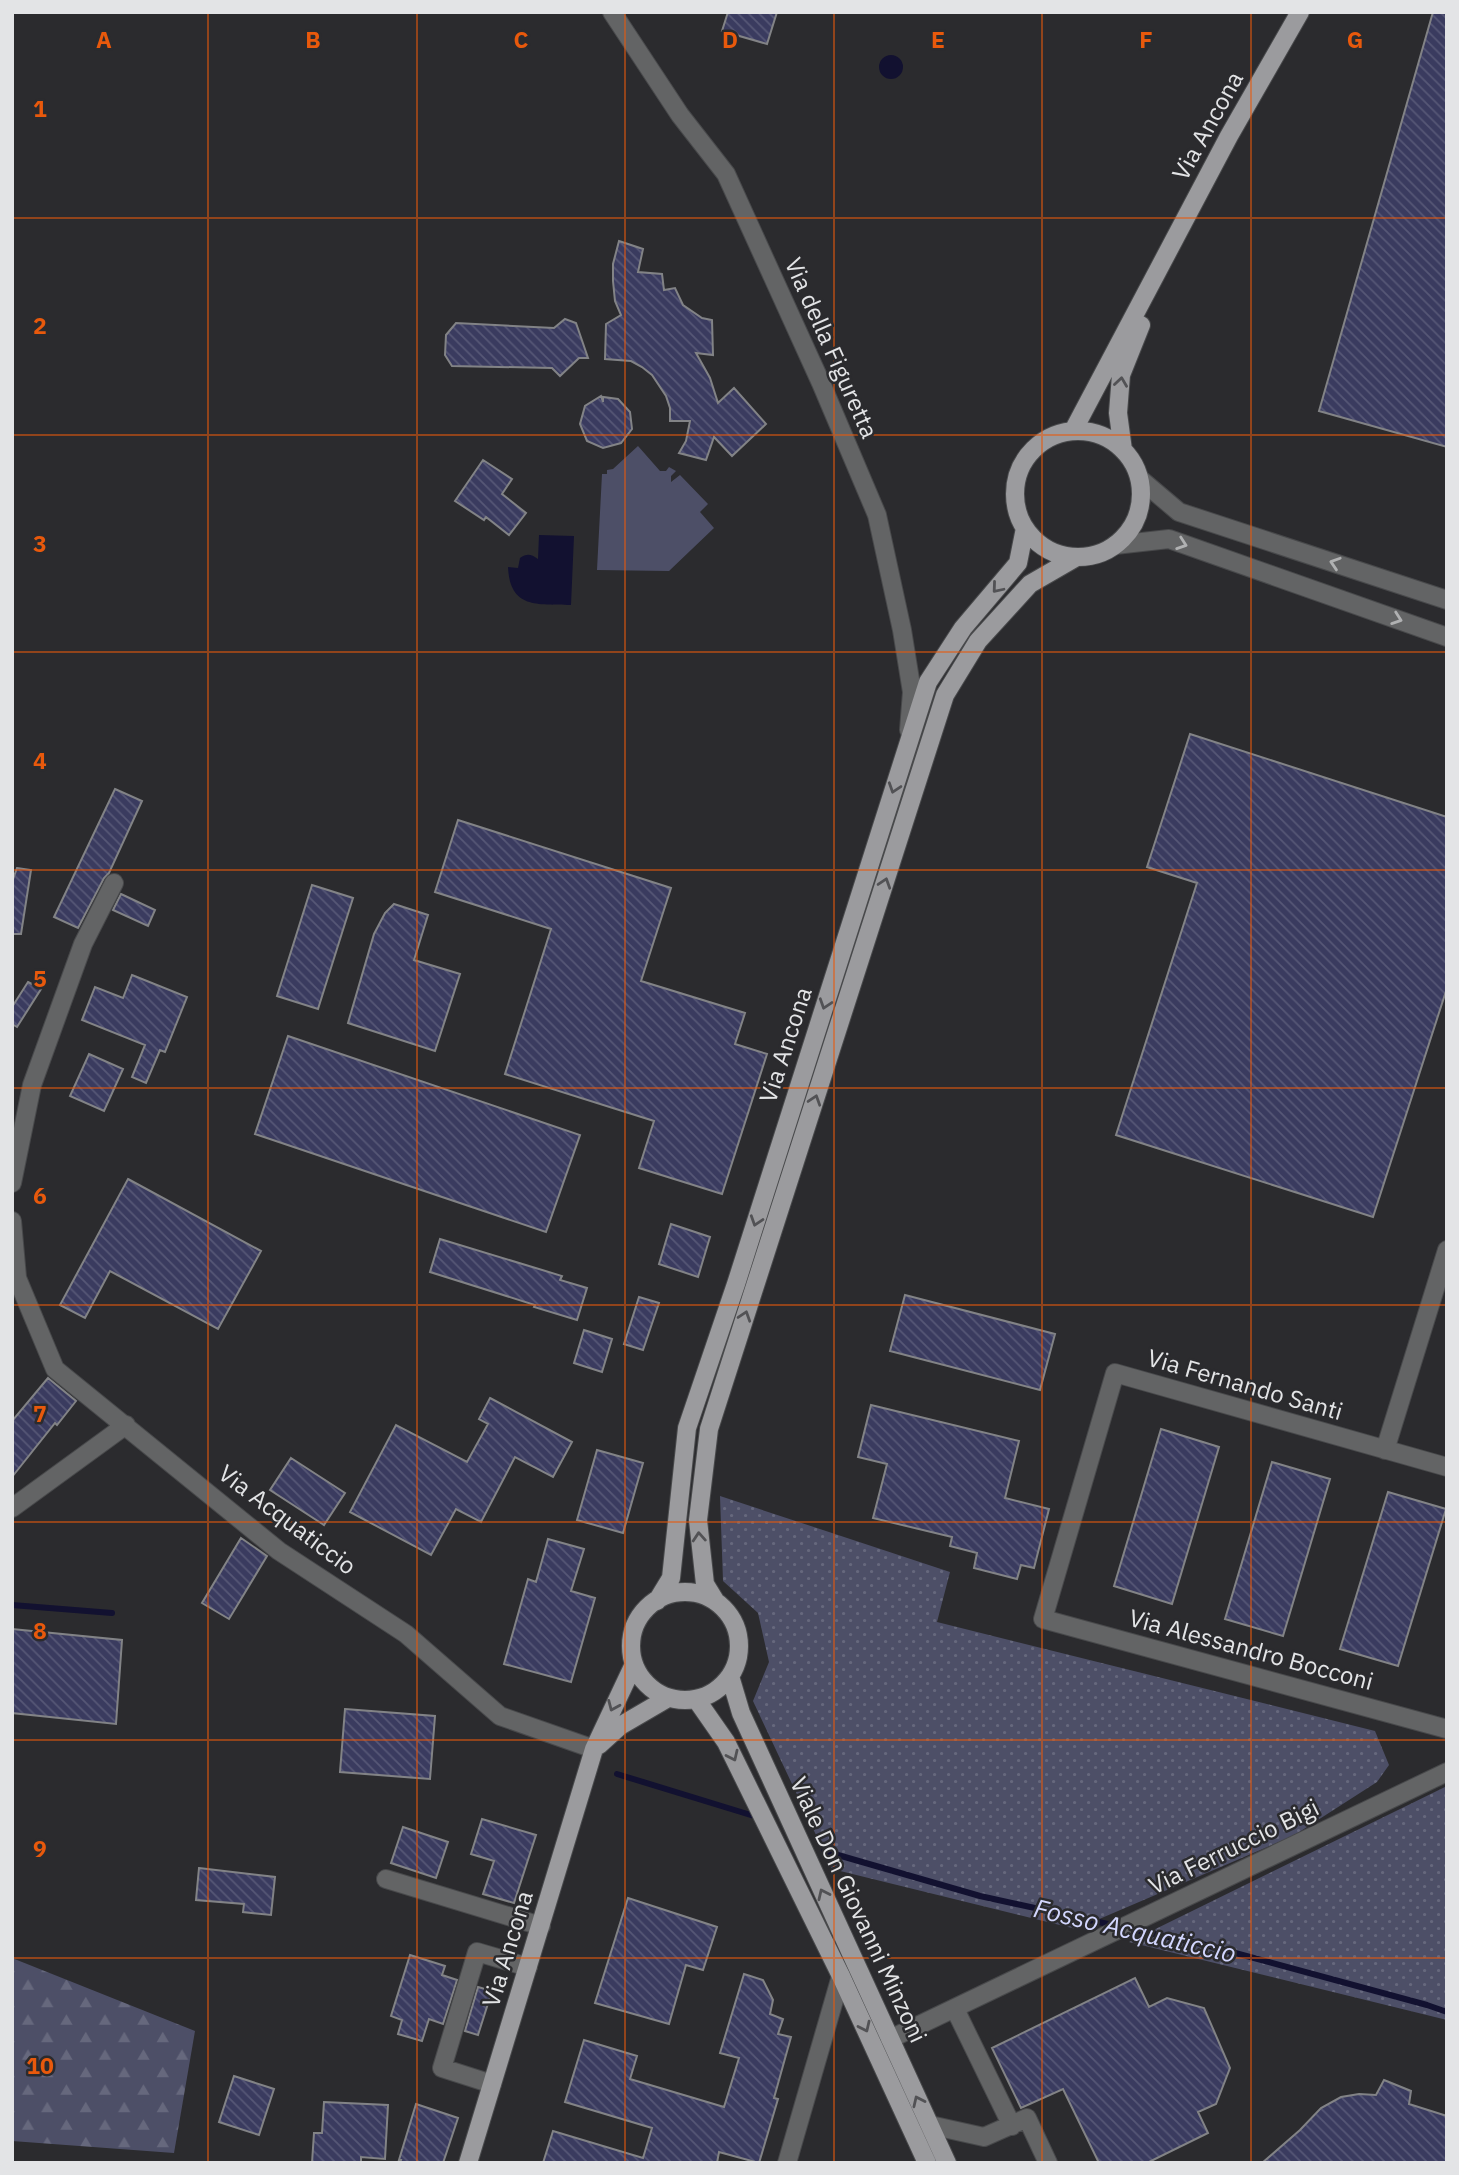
<svg xmlns="http://www.w3.org/2000/svg" width="1459" height="2175" font-family="'IBM Plex Sans',sans-serif">
<style>
.grass{fill:url(#grass-dots)}
.forest{fill:url(#forest-firs)}
.pitch{fill:#4d4f67}
.water{fill:#121130}
.lines{fill:none;stroke-linecap:round;stroke-linejoin:round}
.stream{stroke:#121130;stroke-width:6}
.building{fill:url(#building-back-hatch);stroke:#828386;stroke-width:2}
.minor-casing{stroke:#48494b;stroke-width:20}
.major-casing{stroke:#48494b;stroke-width:20}
.minor{stroke:#636465;stroke-width:18}
.major{stroke:#9b9b9e;stroke-width:18}
.oneway{stroke:#525255}
.oneway2{stroke:#b0b1b2}
.grid{fill:none;stroke:#e8590c;stroke-width:2;stroke-opacity:0.55}
.labels{text-anchor:middle;stroke-width:5;stroke-linejoin:round;paint-order:stroke}
.street-label{font-size:24px;fill:#e3e4e6;stroke:#2b2b2e}
.water-label{font-size:26px;font-style:italic;fill:#d2d6fd;stroke:#2b2b2e}
.grid-label{font-size:23px;text-anchor:middle;font-weight:bold;fill:#e8590c;stroke:#2b2b2e;stroke-width:5;stroke-linejoin:round;paint-order:stroke}
</style>
<defs>
<pattern id="grass-dots" width="8" height="8" patternUnits="userSpaceOnUse" patternTransform="scale(1.75)"><rect width="8" height="8" fill="#4d4f67"/><path d="M2 2h.1M6 6h.1" fill="none" stroke="#66687d" stroke-width="1.8" stroke-linecap="round"/></pattern>
<pattern id="forest-firs" width="22" height="20" patternUnits="userSpaceOnUse" patternTransform="scale(1.75)"><rect width="22" height="20" fill="#4d4f67"/><path d="M5 1l3.5 6h-7zM16 11l3.5 6h-7z" fill="#66687d"/></pattern>
<pattern id="building-back-hatch" width="6" height="6" patternUnits="userSpaceOnUse" patternTransform="scale(1.75)"><rect width="6" height="6" fill="#3a3b5f"/><path d="M-1 5l2 2M0 0l6 6M5-1l2 2" fill="none" stroke="#565776"/></pattern>
</defs>
<rect width="100%" height="100%" fill="#2b2b2e"/>
<!-- grass -->
<path class="grass" d="M720 1496 950 1572 937 1622 1375 1731 1389 1765 1377 1782 1293 1836 1076 1929 832 1869 753 1701 769 1662 758 1613 723 1581Z
M1447 1786V2020L1129 1942Z"/>
<!-- forest -->
<path class="forest" d="M12 1958 195 2031 174 2153 12 2141Z"/>
<!-- pitch -->
<path class="pitch" d="M638 446 660 471H666L669 467 676 471 671 476V482L680 475 708 504 700 512 714 528 669 571 597 570 602 474H607V470L613 469Z"/>
<!-- water -->
<path class="water" d="M879 67a12 12 0 1 1 24 0a12 12 0 1 1-24 0Z
M539 535 574 536 571 605C537 604 510 609 508 567L518 568 520 558C527 553 531 554 538 559Z"/>
<g class="lines">
<!-- stream -->
<path class="stream" d="M12 1605 112 1613
M617 1774 754 1816
M824 1851 980 1896 1117 1926
M1131 1929 1202 1944 1427 2005 1447 2012"/>
</g>
<!-- building -->
<path class="building" d="M728 12H777L767 44 722 31Z
M1433 12H1447V447L1319 411Z
M619 241 643 249 638 272 662 274 664 290 675 288 683 305 702 318 712 320 713 355 696 353 710 378 718 403 734 388 766 424 732 456 714 437 706 460 679 453 686 441 690 421H670V408L666 396 652 375 642 367 631 361 605 359 606 324 621 315 615 301 613 281V264Z
M565 319 576 323 588 358H579L560 376 552 368 452 366 445 355 446 335 456 323 554 328Z
M601 396 603 402V397L618 399 630 412 632 429 621 443 603 448 587 441 580 424 585 406Z
M483 460 512 479 502 494 526 513 509 535 486 517 484 520 455 501Z
M1190 734 1447 817V988L1373 1217 1116 1135 1197 883 1147 867Z
M115 789 142 801 109 873 104 878 78 928 54 917Z
M458 820 671 888 641 981 745 1013 735 1044 767 1054 722 1194 639 1168 654 1121 505 1074 551 929 435 892Z
M17 868 31 870 21 934H12V882Z
M312 885 353 898 318 1009 277 996Z
M121 894 155 910 148 926 113 910Z
M394 904 428 915 414 960 460 974 435 1051 348 1023 374 934 385 913Z
M132 975 187 997 165 1052 160 1050 146 1083 132 1077 145 1045 82 1020 95 987 123 998Z
M28 982 41 989 17 1027 12 1024V1007Z
M288 1036 580 1135 546 1232 255 1134Z
M89 1054 123 1069 104 1111 70 1096Z
M128 1179 261 1251 218 1329 110 1271 85 1318 60 1305Z
M671 1224 710 1237 698 1277 659 1264Z
M440 1239 562 1276 560 1280 587 1288 577 1320 534 1307 535 1305 430 1272Z
M905 1295 1055 1334 1040 1390 890 1351Z
M639 1297 659 1303 643 1350 624 1344Z
M584 1330 612 1339 602 1372 574 1363Z
M48 1378 76 1401 57 1425 55 1423 12 1477V1421Z
M490 1398 572 1442 553 1477 515 1457 481 1522 456 1509 431 1555 350 1512 396 1425 467 1462 488 1424 479 1419Z
M871 1405 1019 1441 1005 1498 1049 1509 1034 1568 1021 1565 1017 1579 974 1568 977 1553 950 1546 952 1537 873 1518 887 1464 858 1457Z
M1161 1429 1219 1447 1172 1604 1114 1586Z
M597 1450 643 1463 623 1533 577 1520Z
M291 1458 345 1493 324 1525 270 1490Z
M1272 1462 1330 1479 1283 1636 1225 1619Z
M1388 1492 1446 1509 1398 1666 1340 1649Z
M241 1538 267 1556 229 1619 202 1603Z
M548 1539 584 1549 571 1591 595 1598 571 1682 504 1664 528 1579 536 1582Z
M12 1629 122 1640 116 1724 12 1713Z
M345 1709 435 1716 430 1779 340 1772Z
M482 1819 536 1835 514 1903 483 1894 494 1861 471 1854Z
M403 1827 448 1842 436 1878 391 1863Z
M199 1868 275 1877 271 1915 243 1912 244 1904 196 1900Z
M628 1898 717 1927 703 1970 686 1965 669 2024 595 2003Z
M410 1955 445 1966 442 1975 457 1980 443 2024 429 2019 422 2041 398 2034 402 2020 391 2016Z
M744 1974 763 1980 773 2000 770 2014 783 2019 778 2034 791 2037 774 2098 778 2099 759 2163 719 2152 717 2163H543L553 2131 643 2158 652 2128 565 2102 584 2040 637 2056 630 2079 724 2107 739 2058 720 2053Z
M1135 1978 1149 2007 1167 1998 1204 2008 1230 2068 1216 2104 1198 2112 1208 2133 1147 2163H1099L1063 2089 1021 2108 992 2048Z
M478 1987 492 1991 478 2035 465 2031Z
M234 2076 274 2089 259 2135 219 2122Z
M1384 2080 1411 2091 1409 2104 1447 2116V2163H1262L1300 2130 1321 2108 1341 2097 1359 2094 1376 2095Z
M324 2102 388 2105 385 2159 361 2157V2163H312L314 2133H322Z
M416 2104 458 2118 443 2163H400L401 2160H399Z"/>
<g class="lines">
<defs>
<path id="minor" d="M612 12 680 115 726 174 821 383 877 515 902 630 912 692 909 730
M1140 479 1179 512 1447 600
M1115 545 1169 539 1447 637
M12 1183 32 1085 83 944 114 883
M12 1221 17 1277
M12 1266 55 1369 279 1551 406 1634 500 1716 594 1749
M1385 1450 1447 1250
M1447 1467 1115 1373 1043 1619 1447 1729
M12 1508 126 1425
M386 1879 541 1926
M955 2009 1012 2126
M890 2039 1447 1772
M492 2084 442 2068 477 1952 528 1967
M930 2125 984 2137 1027 2118 1048 2163
M787 2163 841 1976"/>
<path id="major" d="M1073 431 1229 136 1300 12
M1015 494a63 63 0 1 1 126 0a63 63 0 1 1-126 0Z
M1123 450 1118 413 1121 375 1141 325
M631 1646a54 54 0 1 1 108 0a54 54 0 1 1-108 0Z
M657 1601 671 1578 687 1428 736 1284 928 682 963 628 1018 563 1025 528
M716 1602 705 1584 698 1520 709 1429 945 695 978 641 1030 584 1075 558
M730 1676 741 1713 947 2163
M696 1699 726 1742 841 1976 927 2163
M599 1745 620 1726 668 1698
M468 2163 594 1749 634 1664"/>
</defs>
<!-- minor casing -->
<use href="#minor" class="minor-casing"/>
<!-- major casing -->
<use href="#major" class="major-casing"/>
<!-- minor -->
<use href="#minor" class="minor"/>
<!-- major -->
<use href="#major" class="major"/>
</g>
<!-- one-way arrows -->
<defs><path id="oneway-chevron" d="M-2-3.5L2.5 0L-2 3.5" fill="none" stroke-width="1.6" stroke-linecap="round" stroke-linejoin="round" transform="scale(1.75)"/></defs>
<g class="oneway">
<use href="#oneway-chevron" transform="translate(1121 382) rotate(-82)"/>
<use href="#oneway-chevron" transform="translate(997 588) rotate(130)"/>
<use href="#oneway-chevron" transform="translate(894 788) rotate(108)"/>
<use href="#oneway-chevron" transform="translate(885 883) rotate(-72)"/>
<use href="#oneway-chevron" transform="translate(825 1004) rotate(108)"/>
<use href="#oneway-chevron" transform="translate(815 1100) rotate(-72)"/>
<use href="#oneway-chevron" transform="translate(756 1221) rotate(108)"/>
<use href="#oneway-chevron" transform="translate(745 1316) rotate(-72)"/>
<use href="#oneway-chevron" transform="translate(699 1537) rotate(-94)"/>
<use href="#oneway-chevron" transform="translate(613 1706) rotate(113)"/>
<use href="#oneway-chevron" transform="translate(733 1756) rotate(65)"/>
<use href="#oneway-chevron" transform="translate(823 1894) rotate(-115)"/>
<use href="#oneway-chevron" transform="translate(865 2027) rotate(65)"/>
<use href="#oneway-chevron" transform="translate(918 2101) rotate(-115)"/>
</g>
<g class="oneway2">
<use href="#oneway-chevron" transform="translate(1182 544) rotate(19)"/>
<use href="#oneway-chevron" transform="translate(1335 563) rotate(-162)"/>
<use href="#oneway-chevron" transform="translate(1397 619) rotate(19)"/>
</g>
<!-- grid -->
<path class="grid" d="M208 12V2163M417 12V2163M625 12V2163M834 12V2163M1042 12V2163M1251 12V2163M12 218H1447M12 435H1447M12 652H1447M12 870H1447M12 1088H1447M12 1305H1447M12 1522H1447M12 1740H1447M12 1958H1447"/>
<g class="labels">
<!-- street labels -->
<g class="street-label">
<text transform="translate(1208 126) rotate(-61)" y="8">Via Ancona</text>
<text transform="translate(831 348) rotate(66)" y="8">Via della Figuretta</text>
<text transform="translate(786 1045) rotate(-72)" y="8">Via Ancona</text>
<text transform="translate(1245 1385) rotate(16)" y="8">Via Fernando Santi</text>
<text transform="translate(287 1520) rotate(37)" y="8">Via Acquaticcio</text>
<text transform="translate(1251 1650) rotate(15)" y="8">Via Alessandro Bocconi</text>
<text transform="translate(1234 1847) rotate(-26)" y="8">Via Ferruccio Bigi</text>
<text transform="translate(858 1910) rotate(65)" y="8">Viale Don Giovanni Minzoni</text>
<text transform="translate(508 1949) rotate(-73)" y="8">Via Ancona</text>
</g>
<!-- water labels -->
<g class="water-label">
<text transform="translate(1135 1931) rotate(13)" y="9">Fosso Acquaticcio</text>
</g>
</g>
<g class="grid-label">
<text x="104" y="48">A</text>
<text x="313" y="48">B</text>
<text x="521" y="48">C</text>
<text x="730" y="48">D</text>
<text x="938" y="48">E</text>
<text x="1146" y="48">F</text>
<text x="1355" y="48">G</text>
<text x="40" y="117">1</text>
<text x="40" y="334">2</text>
<text x="40" y="552">3</text>
<text x="40" y="769">4</text>
<text x="40" y="987">5</text>
<text x="40" y="1204">6</text>
<text x="40" y="1422">7</text>
<text x="40" y="1639">8</text>
<text x="40" y="1857">9</text>
<text x="40" y="2074">10</text>
</g>
<!-- border -->
<rect width="1459" height="2175" fill="none" stroke="#e3e4e6" stroke-width="28"/>
</svg>
